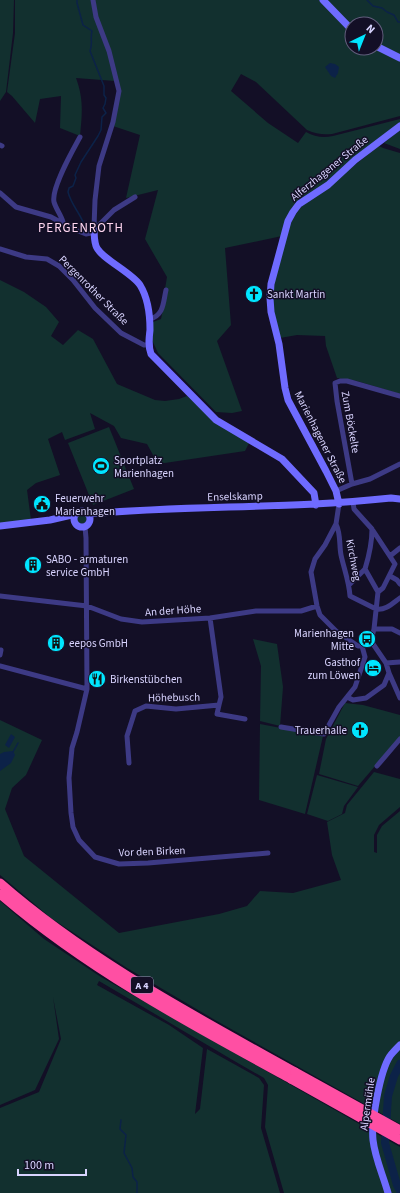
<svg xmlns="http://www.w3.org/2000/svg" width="400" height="1193" font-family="'Source Sans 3',sans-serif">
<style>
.green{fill:#12302f}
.water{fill:#0c2248}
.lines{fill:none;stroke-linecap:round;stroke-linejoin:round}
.stream{stroke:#0c2248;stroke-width:1.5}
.river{stroke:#0c2248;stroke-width:8}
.street{stroke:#3d3a85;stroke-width:5}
.secondary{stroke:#6f6bff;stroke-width:7}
.highway{stroke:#ff4fa3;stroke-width:9}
.highway-bridge{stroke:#ff4fa3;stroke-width:9}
.labels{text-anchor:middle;stroke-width:3;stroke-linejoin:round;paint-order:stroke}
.shield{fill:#130f26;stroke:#9e99be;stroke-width:1}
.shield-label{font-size:10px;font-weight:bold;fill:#d9d4ff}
.street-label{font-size:11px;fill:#d9d4ff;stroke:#130f26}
.poi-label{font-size:11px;fill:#d9d4ff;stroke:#130f26;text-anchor:start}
.quarter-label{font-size:13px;letter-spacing:1px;fill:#ffd6f0;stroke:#130f26}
</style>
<rect width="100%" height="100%" fill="#130f26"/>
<!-- green -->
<path class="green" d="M0 0H14L13 33 6 92 0 101Z
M15 0H319L352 33V48H375L400 60V116L332 134C323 135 316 134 307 130L256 82 241 74 231 91 268 123 298 143 306 132C315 137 323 138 333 136L400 119V123L328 184 296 204 282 236 225 248 231 325 217 341 242 411 232 413 216 412 158 353 152 340 153 322 161 319 167 290 165 289 167 277 145 239 158 190 126 198 140 135 113 126 120 91 115 81 76 78C84 100 82 114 80 136L60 128 61 96 40 99 35 123 12 96 7 92 15 33Z
M326 0H400V56L376 43V24H352V26Z
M400 130V149L384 143Z
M379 146 383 148 400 153V394L357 381 337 378 326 346 325 336 297 335 280 338 273 312V296L275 280 289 224 301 207Z
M0 280 24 292 46 307 59 322 51 336 63 345 78 330 93 339 117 384 155 400 165 401 179 399 187 396 216 422 250 441 245 451 158 464 147 444 121 438 114 426 90 413 95 429 65 440 62 432 48 439 60 475 36 483 27 490 31 520 0 524Z
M109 427 134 489 93 505 68 443Z
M77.5 519a4.5 4.5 0 1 1 9 0a4.5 4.5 0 1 1-9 0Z
M253 639 277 644 283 687 280 726 260 721 261 666Z
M345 703 363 705 400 715V737L358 786 319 774 326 739Z
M0 720 42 740 26 775 12 788 5 809 24 856 119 933 219 914 247 906 260 891 293 893 341 880 332 855 327 822 345 813 347 805 374 772 400 779V807L379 825 374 835V852L377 853V835L382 826 400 811V1124L215 1020 127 968 51 918 0 875Z
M260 724 323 736 305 814 259 800Z
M317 775 358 787 344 806 342 814 328 821 307 814Z
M0 901 44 939 101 977 400 1147V1193H284L265 1127 268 1085 264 1078C208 1046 154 1013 99 981L97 985 169 1025 203 1048 195 1114 200 1109 207 1049 259 1078 264 1085 261 1128 280 1193H0V1108L39 1092 61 1039 53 997 59 1039 35 1090 0 1105Z"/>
<!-- water -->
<path class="water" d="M330 63 335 64 339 67 338 73 335 78 331 76 325 67Z
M11 734 15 737 9 748 5 745Z
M13 751 15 755 11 763 0 771V754L4 752Z"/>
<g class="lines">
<!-- stream -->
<path class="stream" d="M77 0V3L83 25 92 31C90 38 93 44 90 51L104 86V95L106 98 105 104 103 108 106 113 102 117 101 130 98 136 81 162 75 175 76 178 73 186 69 188 68 192C71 204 79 212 83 222
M367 0 373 6 382 8 387 12 394 15 398 22H400
M13 752 18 743
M121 1120 120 1129 126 1135 124 1153 132 1168 133 1177 137 1182V1193"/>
<!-- river -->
<path class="river" d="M400 1064 394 1076 388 1096 385 1143 397 1185 400 1191"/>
<!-- street -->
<path class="street" d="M0 145 2 146
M0 193 16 207 51 217 73 229 86 234 91 233 94 227 95 200 99 166 113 122 119 91 109 51 96 17 93 0
M63 222C61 215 56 209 54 202 51 188 73 150 80 137
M94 227 99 225 114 210 135 197
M0 249 26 257 47 259 59 266 73 280 95 308 121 333 144 345H149
M150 319C164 315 163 303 166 290
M352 484 337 401 335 383 340 381H347L400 396
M336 491 352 484 370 479 400 464
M353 502 354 509 372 529 395 564 383 588 378 592
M339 504 336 524 325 545 315 559 311 572 317 606 320 615 336 631 358 646H362L371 641 374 629 378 592 365 569C369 556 372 543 372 529
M336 524C341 534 339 545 341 555 344 569 349 581 350 596L376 609C385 611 393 603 400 598
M85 527 86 538 87 689 77 732 72 748 69 778 71 813 73 827 79 840 95 857 119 864 148 863 268 853
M390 556 400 548
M390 576 397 580 400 584
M349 585 365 569
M0 596 87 606 121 619 142 622 210 618 256 611H301L317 606
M374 629H392L400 633
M371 641 386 663 389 673 400 698
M0 655 1 650
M386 663 400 662
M0 666 87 689
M347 697 353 700 366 698 384 685 389 673
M219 705 217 714 245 719
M281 727 324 734 339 707 355 687 365 657 362 646
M129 763 127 736 135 711 146 706 176 709 219 705 221 697 210 618
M377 766 400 739"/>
<!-- secondary -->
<path class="secondary" d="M323 0 352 30
M376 46 400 58
M94 227C94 233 94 240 96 246 100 258 131 272 140 285 148 298 150 315 150 330 149 338 148 346 151 354L216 420 282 459 314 493 316 505
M339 504 336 491 326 471 288 400 285 388 279 344 271 312 270 298 271 284 288 221 293 212 299 204 328 185 355 160 400 126
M74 519a8 8 0 1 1 16 0a8 8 0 1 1-16 0Z
M88 514C189 505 290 509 391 498L400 499
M0 526 50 520 76 514
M388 1193C383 1175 375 1158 373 1140 371 1122 380 1071 390 1056 393 1052 397 1048 400 1045"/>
<!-- highway -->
<path class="highway" d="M0 883C88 960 193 1015 295 1072
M0 894C87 969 190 1024 291 1079"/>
<!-- highway-bridge -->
<path class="highway-bridge" d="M295 1072 400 1130
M291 1079 400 1140"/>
</g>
<!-- icons -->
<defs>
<symbol id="church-disc" viewBox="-11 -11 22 22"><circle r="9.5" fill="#00e5ff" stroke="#130f26"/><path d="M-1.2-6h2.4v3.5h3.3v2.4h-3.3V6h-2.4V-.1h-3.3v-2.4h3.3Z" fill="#111"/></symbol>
<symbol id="stadium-disc" viewBox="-11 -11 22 22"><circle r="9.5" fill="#00e5ff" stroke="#130f26"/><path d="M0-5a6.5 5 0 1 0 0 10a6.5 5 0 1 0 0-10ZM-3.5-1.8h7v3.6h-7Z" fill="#111"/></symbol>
<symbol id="civic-disc" viewBox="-11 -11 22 22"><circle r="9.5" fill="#00e5ff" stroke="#130f26"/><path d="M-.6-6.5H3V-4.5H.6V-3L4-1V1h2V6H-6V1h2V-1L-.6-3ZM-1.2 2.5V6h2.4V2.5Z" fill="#111"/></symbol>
<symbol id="building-disc" viewBox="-11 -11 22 22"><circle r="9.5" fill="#00e5ff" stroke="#130f26"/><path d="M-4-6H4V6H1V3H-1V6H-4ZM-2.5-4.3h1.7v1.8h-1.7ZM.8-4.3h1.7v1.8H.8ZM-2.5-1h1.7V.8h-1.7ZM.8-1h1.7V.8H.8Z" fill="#111"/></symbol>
<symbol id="bus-disc" viewBox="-11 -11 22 22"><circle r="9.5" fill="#00e5ff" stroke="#130f26"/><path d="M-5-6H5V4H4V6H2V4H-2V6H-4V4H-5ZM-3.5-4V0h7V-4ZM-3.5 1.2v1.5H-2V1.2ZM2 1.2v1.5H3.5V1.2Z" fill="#111"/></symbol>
<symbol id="hotel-disc" viewBox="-11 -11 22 22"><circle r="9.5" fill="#00e5ff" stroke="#130f26"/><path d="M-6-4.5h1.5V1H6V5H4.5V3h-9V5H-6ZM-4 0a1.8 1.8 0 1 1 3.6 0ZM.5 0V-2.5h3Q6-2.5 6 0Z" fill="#111"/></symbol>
<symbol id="restaurant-disc" viewBox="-11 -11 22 22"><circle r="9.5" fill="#00e5ff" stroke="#130f26"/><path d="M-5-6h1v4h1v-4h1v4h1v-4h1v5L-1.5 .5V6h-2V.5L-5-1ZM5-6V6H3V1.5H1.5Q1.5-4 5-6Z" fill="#111"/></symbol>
</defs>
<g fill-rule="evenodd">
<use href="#church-disc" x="244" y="284" width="20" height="20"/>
<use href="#stadium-disc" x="91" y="456" width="20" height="20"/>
<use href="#civic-disc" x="32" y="494" width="20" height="20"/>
<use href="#building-disc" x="23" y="555" width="20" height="20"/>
<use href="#bus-disc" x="357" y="629" width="20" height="20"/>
<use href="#building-disc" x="46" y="633" width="20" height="20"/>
<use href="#hotel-disc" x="363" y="658" width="20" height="20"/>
<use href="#restaurant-disc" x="87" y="669" width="20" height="20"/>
<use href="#church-disc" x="350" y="720" width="20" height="20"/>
</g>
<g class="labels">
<!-- shield labels -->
<rect class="shield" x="131" y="977" width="22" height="16" rx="3"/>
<g class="shield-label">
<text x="142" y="989">A 4</text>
</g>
<!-- street labels -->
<g class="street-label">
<text transform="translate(329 168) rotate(-39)" y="4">Alferzhagener Straße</text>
<text transform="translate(94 290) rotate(45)" y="4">Pergenrother Straße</text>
<text transform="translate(351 422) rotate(80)" y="4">Zum Böckelte</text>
<text transform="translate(321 437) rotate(63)" y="4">Marienhagener Straße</text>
<text transform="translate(235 496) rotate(-1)" y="4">Enselskamp</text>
<text transform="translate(354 560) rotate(79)" y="4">Kirchweg</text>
<text transform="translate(173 610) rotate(-4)" y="4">An der Höhe</text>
<text transform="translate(174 697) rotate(-1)" y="4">Höhebusch</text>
<text transform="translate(152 851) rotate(-2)" y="4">Vor den Birken</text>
<text transform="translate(367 1104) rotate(-82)" y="4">Alpermühle</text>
</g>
<!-- poi labels -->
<g class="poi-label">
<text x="267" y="298">Sankt Martin</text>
<text x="114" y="464">Sportplatz<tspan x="114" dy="13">Marienhagen</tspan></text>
<text x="55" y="502">Feuerwehr<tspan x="55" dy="13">Marienhagen</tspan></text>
<text x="46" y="563">SABO - armaturen<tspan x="46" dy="13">service GmbH</tspan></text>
<text x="354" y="637" text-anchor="end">Marienhagen<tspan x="354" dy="13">Mitte</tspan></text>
<text x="69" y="647">eepos GmbH</text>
<text x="360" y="666" text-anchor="end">Gasthof<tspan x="360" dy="13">zum Löwen</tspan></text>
<text x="110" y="683">Birkenstübchen</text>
<text x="347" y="734" text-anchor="end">Trauerhalle</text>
</g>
<!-- quarter labels -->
<g class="quarter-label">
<text x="81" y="232">PERGENROTH</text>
</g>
</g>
<!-- north arrow -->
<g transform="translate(364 36) rotate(43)"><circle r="19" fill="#130f26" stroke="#625e7d"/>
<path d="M0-3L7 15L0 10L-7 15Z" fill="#00e5ff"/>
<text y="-6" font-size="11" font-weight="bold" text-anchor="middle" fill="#d9d4ff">N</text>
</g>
<!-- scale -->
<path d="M18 1169v6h68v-6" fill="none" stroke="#d9d4ff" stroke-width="2"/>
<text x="24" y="1169" font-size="12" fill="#d9d4ff" stroke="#130f26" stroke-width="3" paint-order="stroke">100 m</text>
</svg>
